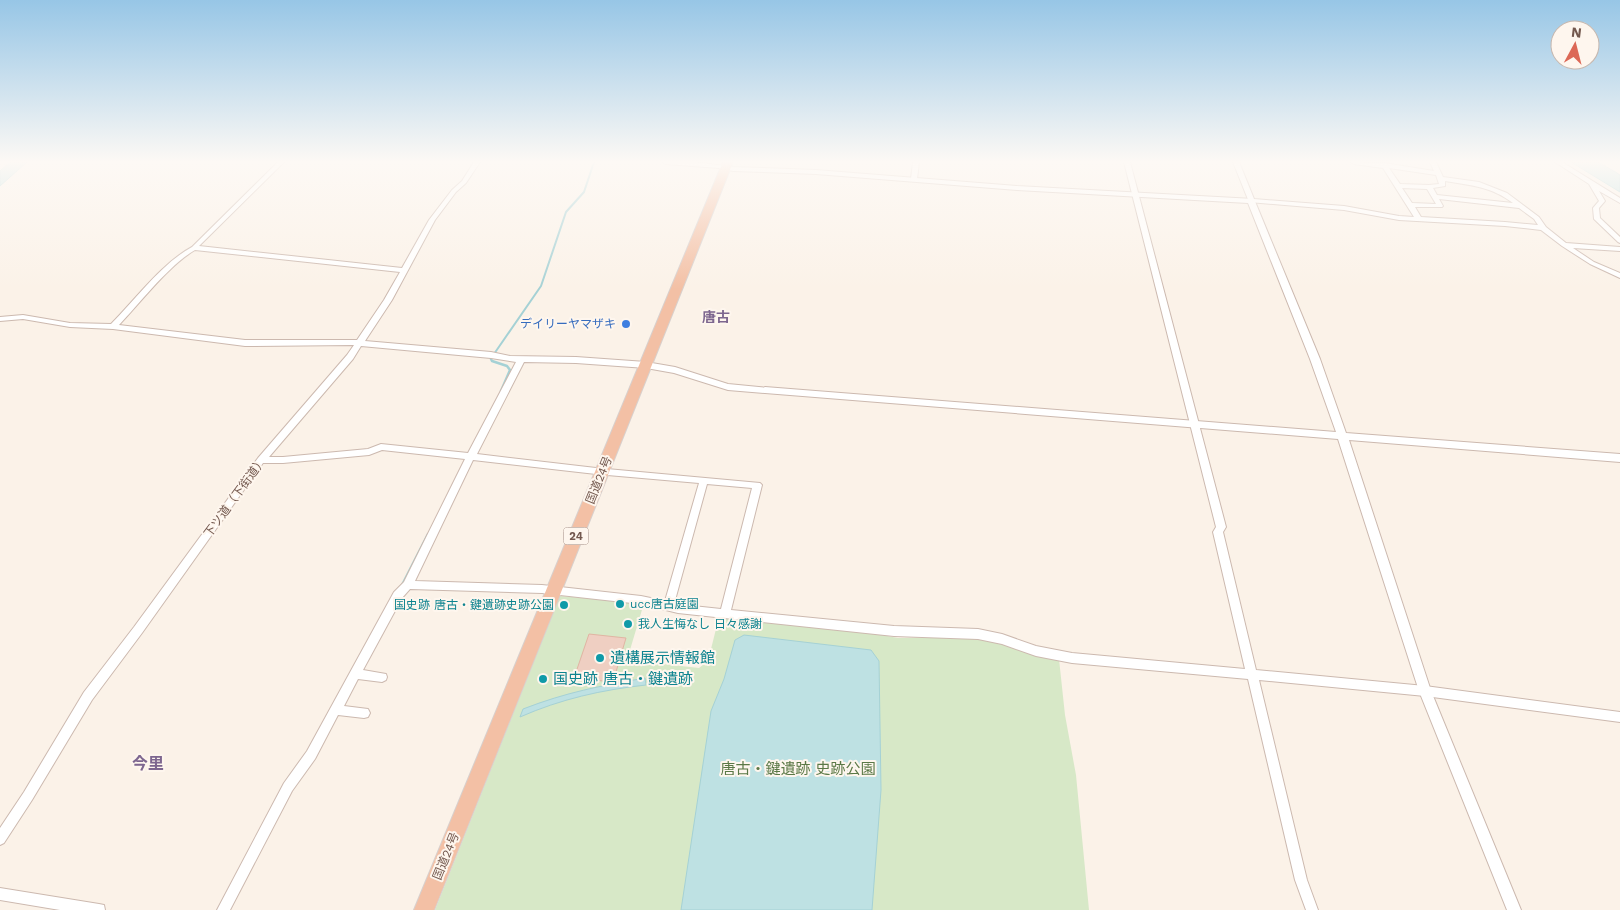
<svg xmlns="http://www.w3.org/2000/svg" width="1620" height="910" font-family="'Work Sans','Noto Sans JP',sans-serif">
<style>
.green{fill:#d7e8c7}
.water{fill:#bee1e3;stroke:#a5d1d5}
.lines{fill:none;stroke-linecap:round;stroke-linejoin:round}
.stream-far1{stroke:#a5d1d5;stroke-width:2}
.stream{stroke:#a5d1d5;stroke-width:2.5}
.building{fill:#efcfc2;stroke:#e0b5a3}
.minor-casing{stroke:#ccb9af;stroke-width:2}
.tertiary-casing{stroke:#ccb9af;stroke-width:2}
.trunk-casing{stroke:#d8d0cd;stroke-width:2}
.minor{fill:#fff;fill-rule:evenodd}
.tertiary{fill:#fff;fill-rule:evenodd}
.trunk{fill:#f3c0a5;fill-rule:evenodd}
.shop-dot{fill:#3f7fe0;stroke:#fef6ee;stroke-width:2}
.culture-dot{fill:#0f9aa8;stroke:#fef6ee;stroke-width:2}
.labels{text-anchor:middle;stroke-width:4;stroke-linejoin:round;paint-order:stroke}
.shield{fill:#fef6ee;stroke:#9d877e;stroke-width:1}
.shield-label{font-size:11px;font-weight:bold;fill:#73584e}
.shop-label{font-size:12px;fill:#366cbe;stroke:#fef6ee;text-anchor:end}
.street-label{font-size:12px;fill:#73584e;stroke:#fef6ee}
.culture-label{font-size:12px;fill:#0d838f;stroke:#fef6ee;text-anchor:start}
.neighbourhood-label{font-size:14px;font-weight:bold;fill:#7d668f;stroke:#fef6ee}
.near-culture-label{font-size:15px;fill:#0d838f;stroke:#fef6ee;text-anchor:start}
.near-park-label{font-size:15px;fill:#5a7846;stroke:#fef6ee}
.near-neighbourhood-label{font-size:16px;font-weight:bold;fill:#7d668f;stroke:#fef6ee}
</style>
<rect width="100%" height="100%" fill="#fbf2e8"/>
<!-- green -->
<path class="green" d="M560 596 644 603 627 660 699 668 708 661 719 617 884 634 887 636 898 638 978 637 1059 659 1065 715 1076 775 1089 910H435Z"/>
<!-- water -->
<path class="water" d="M10 162H27L0 186V171Z
M1571 162H1598L1617 173 1620 175V192Z
M744 635 871 650 879 661 881 790 872 910H681L711 711 724 679 735 640Z
M645 678 646 685C601 690 561 699 520 717L523 709C567 692 600 686 645 678Z"/>
<g class="lines">
<!-- stream-far1 -->
<path class="stream-far1" d="M494 354 541 286 566 212 584 192 594 162"/>
<!-- stream -->
<path class="stream" d="M495 353 491 359 492 361 507 366 510 370 501 391
M402 585 428 534"/>
</g>
<!-- building -->
<path class="building" d="M589 634 626 638 613 682 574 678Z"/>
<g class="lines">
<defs>
<path id="minor" d="M278 162H284L199 246 402 268 429 220 452 190 462 181 474 162H480L466 183 456 192 435 220 392 300 365 341 491 352 510 356 576 357 646 362 675 367 728 384 768 388 769 390 768 392 765 393 728 390 674 373 646 368 576 363 524 362 477 454 596 468 760 483 762 485 731 610 894 626 978 629 1002 634 1036 646 1072 653 1245 669 1213 532 1216 527 1124 162H1130L1226 527 1223 532 1256 670 1425 686 1620 712V722L1425 696 1259 680 1307 880 1318 910H1306L1295 880 1248 679 1072 663 1036 656 1002 644 978 639 894 636 678 613 641 604 542 593 410 589 402 598 363 670 386 674 387 677 386 680 382 682 358 679 344 706 368 709 370 713 368 717 364 718 338 715 315 759 292 791 230 910H217L284 783 307 751 394 592 404 582 465 459 382 450 369 455 283 463H263L142 633 92 700 32 800 4 843 0 845V828L24 792 84 692 134 627 258 458 347 355 354 345 245 346 113 329 70 327 23 319 0 321V317L23 315 70 323 111 324C135 300 162 263 192 247ZM195 250 400 272 384 300 357 340H245L119 325C140 303 169 265 195 250ZM361 346 491 358 516 362 468 453 381 444 368 449 283 457H269L353 359ZM473 460 596 474 699 483 665 601 641 596 542 585 415 581ZM707 484 752 488 721 609 674 604Z
M913 162H919L917 179 914 181 911 179Z
M1233 162H1239L1254 199 1344 206 1399 216 1414 217 1383 168 1354 164 1351 162 1384 163 1434 171 1430 162H1436L1443 177 1479 182 1507 193 1539 217 1546 227 1566 243 1620 247V251L1573 248 1594 262 1620 273V278L1590 264 1562 246 1541 230 1505 226 1399 220 1344 210 1249 202ZM1389 168 1436 175 1439 184 1429 185 1400 184ZM1445 181C1471 185 1492 187 1513 203L1437 195 1433 188 1445 186ZM1402 188 1427 189 1436 204 1412 203ZM1439 199 1519 208 1534 219 1538 225 1505 222 1421 217 1415 207H1442L1443 206Z
M1555 162H1562L1620 198V203L1599 191 1605 201 1599 208 1600 218 1620 237V243L1618 242 1594 219 1593 208 1599 201 1589 184Z
M0 888 99 904 104 905 105 910H60L0 900Z"/>
<path id="tertiary" d="M662 162H694L733 167 816 170 1017 186 1254 199 1320 359 1346 433 1620 454V462L1349 440 1431 691 1521 910H1507L1419 691 1338 439 765 393 760 390 765 387 1336 432 1310 359 1248 203 1017 190 816 174 733 171 719 168 666 164Z"/>
<path id="trunk" d="M723 162H733L434 910H414Z"/>
</defs>
<!-- minor casing -->
<use href="#minor" class="minor-casing"/>
<!-- tertiary casing -->
<use href="#tertiary" class="tertiary-casing"/>
<!-- trunk casing -->
<use href="#trunk" class="trunk-casing"/>
<!-- minor -->
<use href="#minor" class="minor"/>
<!-- tertiary -->
<use href="#tertiary" class="tertiary"/>
<!-- trunk -->
<use href="#trunk" class="trunk"/>
</g>
<!-- sky -->
<linearGradient id="sky" x2="0" y2="1"><stop stop-color="#97c6e6"/><stop offset="0.56" stop-color="#fdf9f5"/><stop offset="1" stop-color="#fdf9f5" stop-opacity="0"/></linearGradient>
<rect width="1620" height="289" fill="url(#sky)"/>
<!-- markers -->
<circle class="shop-dot" cx="626" cy="324" r="5"/>
<g class="culture-dot">
<circle cx="620" cy="604" r="5"/>
<circle cx="564" cy="605" r="5"/>
<circle cx="628" cy="624" r="5"/>
<circle cx="600" cy="658" r="5"/>
<circle cx="543" cy="679" r="5"/>
</g>
<g class="labels">
<!-- shield labels -->
<rect class="shield" x="563.5" y="527.5" width="25" height="17" rx="4"/>
<g class="shield-label">
<text x="576" y="540">24</text>
</g>
<!-- shop labels -->
<g class="shop-label">
<text x="616" y="328">デイリーヤマザキ</text>
</g>
<!-- street labels -->
<g class="street-label">
<text transform="translate(599 480) rotate(-68)" y="4">国道24号</text>
<text transform="translate(235 497) rotate(-54)" y="4">下ツ道（下街道）</text>
<text transform="translate(446 856) rotate(-68)" y="4">国道24号</text>
</g>
<!-- culture labels -->
<g class="culture-label">
<text x="630" y="608">ucc唐古庭園</text>
<text x="554" y="609" text-anchor="end">国史跡 唐古・鍵遺跡史跡公園</text>
<text x="638" y="628">我人生悔なし 日々感謝</text>
</g>
<!-- neighbourhood labels -->
<g class="neighbourhood-label">
<text x="716" y="322">唐古</text>
</g>
<!-- near-culture labels -->
<g class="near-culture-label">
<text x="610" y="663">遺構展示情報館</text>
<text x="553" y="684">国史跡 唐古・鍵遺跡</text>
</g>
<!-- near-park labels -->
<g class="near-park-label">
<text x="798" y="774">唐古・鍵遺跡 史跡公園</text>
</g>
<!-- near-neighbourhood labels -->
<g class="near-neighbourhood-label">
<text x="148" y="769">今里</text>
</g>
</g>
<!-- north arrow -->
<g transform="translate(1575 45) rotate(7)"><circle r="24" fill="#fef6ee" stroke="#c6b7ae"/>
<path d="M0-4L9 19L0 12L-9 19Z" fill="#dc6856"/>
<text y="-8" font-size="14" font-weight="bold" text-anchor="middle" fill="#73584e">N</text>
</g>
</svg>
